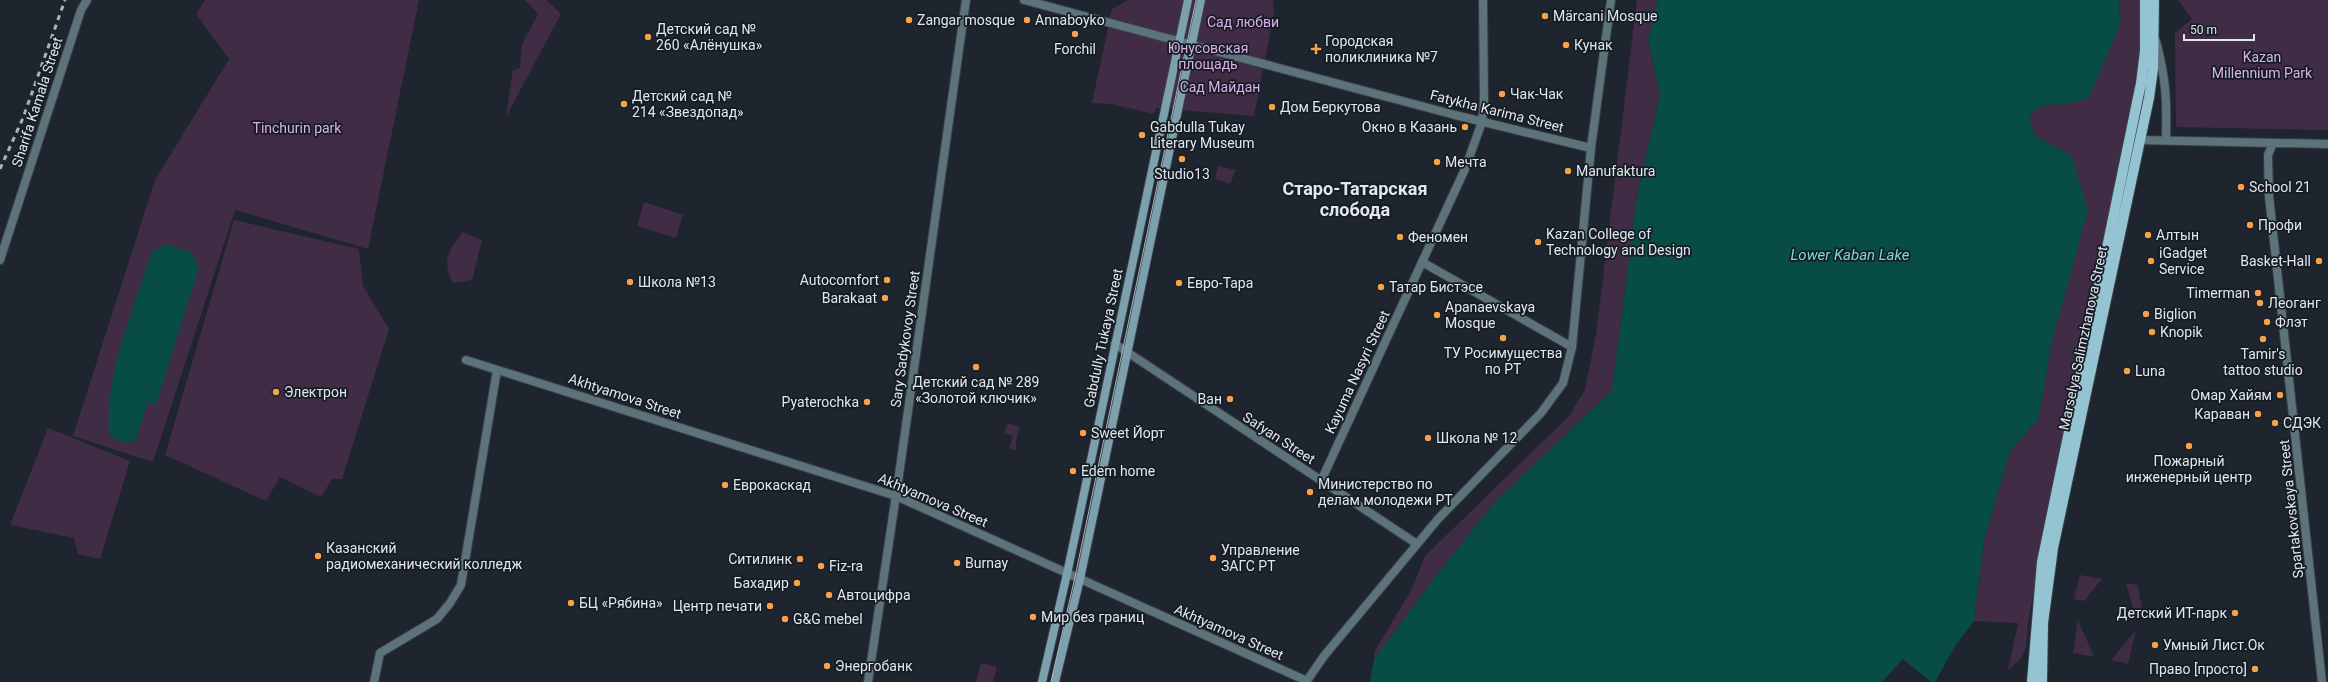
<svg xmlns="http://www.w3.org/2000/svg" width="2328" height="682" font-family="Roboto,sans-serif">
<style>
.green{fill:#412c46}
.water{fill:#084c46}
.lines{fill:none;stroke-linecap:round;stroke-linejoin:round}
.pedestrian-casing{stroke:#394049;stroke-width:10}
.minor-casing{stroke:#394049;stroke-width:10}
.tertiary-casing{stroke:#394049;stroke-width:10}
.secondary-casing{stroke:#394049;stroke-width:10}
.primary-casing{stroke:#394049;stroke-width:12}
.pedestrian{stroke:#5d737a;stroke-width:8}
.minor{stroke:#5d737a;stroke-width:8}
.tertiary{stroke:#5d737a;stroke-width:8}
.secondary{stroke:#7ca0ac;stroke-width:8}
.primary{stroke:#94c3d2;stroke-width:10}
.tram{stroke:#aeb4bb;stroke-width:1}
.rail{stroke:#aeb4bb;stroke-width:3;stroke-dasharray:5 5;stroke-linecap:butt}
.poi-dot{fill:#f9a04d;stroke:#151c24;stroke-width:1.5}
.labels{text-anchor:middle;stroke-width:3.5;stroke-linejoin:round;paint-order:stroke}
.poi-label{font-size:14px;fill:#e2e7ed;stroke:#151c24;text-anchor:start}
.park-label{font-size:14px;fill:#ddafe8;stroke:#151c24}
.street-label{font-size:14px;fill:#e2e7ed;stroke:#151c24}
.water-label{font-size:15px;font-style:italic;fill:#7bdbd0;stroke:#151c24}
.district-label{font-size:18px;font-weight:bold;fill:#e2e7ed;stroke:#151c24}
</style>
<rect width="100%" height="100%" fill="#1e252e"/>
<!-- green -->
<path class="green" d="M205 0H419L368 249 235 210 153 462 73 436 155 180 229 59 196 14Z
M525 0H546L561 14 506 117 513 70 520 68 522 44 538 14Z
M1128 0H1273L1274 13 1254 116 1156 108 1154 114 1111 104 1092 103 1112 9Z
M1637 0H1658L1648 39 1660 95 1637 195 1612 390 1496 501 1438 573 1374 659V652L1411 591 1425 556 1569 416 1585 390 1596 335Z
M2119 0H2140L2139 55 2131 114 2082 333 2028 623C2026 648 2029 653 2008 670L2018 623 1974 621 1984 540 2010 451 2039 418 2051 345 2071 155 2035 136 2029 116 2042 104H2066L2120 24Z
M2178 0H2328V130L2176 127 2175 33 2192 19Z
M1218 166 1236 170 1230 184 1215 179Z
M644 202 683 215 676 238 637 226Z
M234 220 359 249 363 286 389 329 342 479H332L321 497 280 477 266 501 165 455Z
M463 232 482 240 472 280 453 283C441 259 449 251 463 232Z
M1008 423 1020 427 1016 441V451L1009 448 1013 436 1004 433Z
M48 428 130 461 100 559 78 554 74 538 10 525Z
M2080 575 2102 579 2084 601 2074 599Z
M2126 583 2138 585 2142 611H2134Z
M2078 620 2094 657 2073 653Z
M2136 630 2128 664 2111 660Z
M981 663 997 667 993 682H976Z"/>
<!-- water -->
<path class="water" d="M1658 0H2119L2120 24 2089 98 2066 104 2042 105 2029 116 2035 136 2071 155 2088 210 2051 345 2039 418 2010 451 1984 540 1974 621 1955 646 1935 682H1931L1903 659 1882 682H1370L1374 659 1438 573 1496 501 1612 390 1637 195 1660 95 1648 39Z
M166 244 191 252 199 267 156 405 148 402 135 441C124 444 117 441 109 434 105 371 133 311 152 252Z"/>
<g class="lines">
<defs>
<path id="pedestrian" d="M1455 115 1500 126
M1422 262 1572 347
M1321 481 1465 169 1482 122 1484 102 1483 0"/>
<path id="minor" d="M1024 0 1455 115
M2156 41C2166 79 2167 100 2166 139
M1500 126 1591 148
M2139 140 2328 144
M2273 143 2268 155 2269 196 2322 682
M0 260 81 10 87 0
M1115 344 1417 544
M466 360 896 496 1307 681
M374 682 380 653 437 619 450 603 461 585 497 370
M1306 682 1324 656 1438 519 1541 413 1563 383 1572 347 1591 148 1611 0"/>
<path id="tertiary" d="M868 682 898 482 966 0"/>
<path id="secondary" d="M1042 682 1067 574 1188 0
M1055 682 1080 579 1201 0"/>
<path id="primary" d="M2032 682 2042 562 2141 83 2145 51V0
M2042 682 2043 623 2053 548 2149 98 2153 69 2154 0"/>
</defs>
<!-- pedestrian casing -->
<use href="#pedestrian" class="pedestrian-casing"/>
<!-- minor casing -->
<use href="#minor" class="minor-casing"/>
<!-- tertiary casing -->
<use href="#tertiary" class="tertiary-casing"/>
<!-- secondary casing -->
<use href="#secondary" class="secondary-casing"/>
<!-- primary casing -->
<use href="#primary" class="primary-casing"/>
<!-- pedestrian -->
<use href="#pedestrian" class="pedestrian"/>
<!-- minor -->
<use href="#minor" class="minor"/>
<!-- tertiary -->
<use href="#tertiary" class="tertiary"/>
<!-- secondary -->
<use href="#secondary" class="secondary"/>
<!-- primary -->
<use href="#primary" class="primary"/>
<!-- tram -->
<path class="tram" d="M1051 682 1075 577 1196 0"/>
<!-- rail -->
<path class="rail" d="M0 169 23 118 65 0"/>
</g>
<!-- markers -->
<g class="poi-dot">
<circle cx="1545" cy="16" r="4"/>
<circle cx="909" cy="20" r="4"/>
<circle cx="1027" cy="20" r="4"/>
<circle cx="1075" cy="34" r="4"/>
<circle cx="648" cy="37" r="4"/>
<circle cx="1566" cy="45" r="4"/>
<path d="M1314 43h4v4h4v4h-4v4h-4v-4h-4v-4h4z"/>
<circle cx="1502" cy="94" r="4"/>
<circle cx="624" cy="104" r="4"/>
<circle cx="1272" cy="107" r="4"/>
<circle cx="1465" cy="127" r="4"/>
<circle cx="1142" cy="135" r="4"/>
<circle cx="1182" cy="159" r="4"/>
<circle cx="1437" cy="162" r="4"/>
<circle cx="1568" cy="171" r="4"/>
<circle cx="2241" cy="187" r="4"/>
<circle cx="2250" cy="225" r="4"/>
<circle cx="2148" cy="235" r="4"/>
<circle cx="1400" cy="237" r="4"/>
<circle cx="1538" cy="242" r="4"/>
<circle cx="2151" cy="261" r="4"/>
<circle cx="2319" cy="261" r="4"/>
<circle cx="887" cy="280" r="4"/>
<circle cx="630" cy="282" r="4"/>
<circle cx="1179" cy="283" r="4"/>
<circle cx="1381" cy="287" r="4"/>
<circle cx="2258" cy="293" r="4"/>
<circle cx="885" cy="298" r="4"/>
<circle cx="2260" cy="303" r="4"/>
<circle cx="2146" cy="314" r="4"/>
<circle cx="1437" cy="315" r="4"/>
<circle cx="2267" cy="322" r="4"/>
<circle cx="2152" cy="332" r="4"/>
<circle cx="1503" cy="338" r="4"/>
<circle cx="2263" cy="339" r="4"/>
<circle cx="976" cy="367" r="4"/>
<circle cx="2127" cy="371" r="4"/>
<circle cx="276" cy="392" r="4"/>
<circle cx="2280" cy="395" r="4"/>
<circle cx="1230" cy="399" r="4"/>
<circle cx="867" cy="402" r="4"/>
<circle cx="2258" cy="414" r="4"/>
<circle cx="2275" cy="423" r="4"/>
<circle cx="1083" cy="433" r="4"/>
<circle cx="1428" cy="438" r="4"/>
<circle cx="2189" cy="446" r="4"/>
<circle cx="1073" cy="471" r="4"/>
<circle cx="725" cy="485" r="4"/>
<circle cx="1310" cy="492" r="4"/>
<circle cx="318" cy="556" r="4"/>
<circle cx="1213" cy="558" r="4"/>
<circle cx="800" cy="559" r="4"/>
<circle cx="957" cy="563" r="4"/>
<circle cx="821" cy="566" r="4"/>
<circle cx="797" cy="583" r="4"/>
<circle cx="829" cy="595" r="4"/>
<circle cx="571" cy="603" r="4"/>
<circle cx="770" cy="606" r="4"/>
<circle cx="2235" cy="613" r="4"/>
<circle cx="1033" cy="617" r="4"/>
<circle cx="785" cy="619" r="4"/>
<circle cx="2155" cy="645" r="4"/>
<circle cx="827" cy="666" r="4"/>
<circle cx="2255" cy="669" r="4"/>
</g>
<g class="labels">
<!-- poi labels -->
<g class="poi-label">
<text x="1553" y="21">Märcani Mosque</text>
<text x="917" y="25">Zangar mosque</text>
<text x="1035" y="25">Annaboyko</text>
<text x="656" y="34">Детский сад №<tspan x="656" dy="16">260 «Алёнушка»</tspan></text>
<text x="1325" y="46">Городская<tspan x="1325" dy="16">поликлиника №7</tspan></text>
<text x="1574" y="50">Кунак</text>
<text x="1075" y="54" text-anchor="middle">Forchil</text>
<text x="1510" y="99">Чак-Чак</text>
<text x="632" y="101">Детский сад №<tspan x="632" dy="16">214 «Звездопад»</tspan></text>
<text x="1280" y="112">Дом Беркутова</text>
<text x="1150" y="132">Gabdulla Tukay<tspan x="1150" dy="16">Literary Museum</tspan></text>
<text x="1457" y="132" text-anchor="end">Окно в Казань</text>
<text x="1445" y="167">Мечта</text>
<text x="1576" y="176">Manufaktura</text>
<text x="1182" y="179" text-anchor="middle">Studio13</text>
<text x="2249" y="192">School 21</text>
<text x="2258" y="230">Профи</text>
<text x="1546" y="239">Kazan College of<tspan x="1546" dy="16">Technology and Design</tspan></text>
<text x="2156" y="240">Алтын</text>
<text x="1408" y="242">Феномен</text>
<text x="2159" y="258">iGadget<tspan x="2159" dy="16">Service</tspan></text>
<text x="2311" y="266" text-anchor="end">Basket-Hall</text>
<text x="879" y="285" text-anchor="end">Autocomfort</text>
<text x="638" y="287">Школа №13</text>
<text x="1187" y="288">Евро-Тара</text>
<text x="1389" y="292">Татар Бистэсе</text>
<text x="2250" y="298" text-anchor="end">Timerman</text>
<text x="877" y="303" text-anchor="end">Barakaat</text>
<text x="2268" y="308">Леоганг</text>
<text x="1445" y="312">Apanaevskaya<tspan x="1445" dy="16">Mosque</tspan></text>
<text x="2154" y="319">Biglion</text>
<text x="2275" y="327">Флэт</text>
<text x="2160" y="337">Knopik</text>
<text x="1503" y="358" text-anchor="middle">ТУ Росимущества<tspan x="1503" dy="16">по РТ</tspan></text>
<text x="2263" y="359" text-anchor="middle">Tamir's<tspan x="2263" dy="16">tattoo studio</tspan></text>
<text x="2135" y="376">Luna</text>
<text x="976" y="387" text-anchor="middle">Детский сад № 289<tspan x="976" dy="16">«Золотой ключик»</tspan></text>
<text x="284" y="397">Электрон</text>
<text x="2272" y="400" text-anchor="end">Омар Хайям</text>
<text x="1222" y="404" text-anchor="end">Ван</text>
<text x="859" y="407" text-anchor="end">Pyaterochka</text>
<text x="2250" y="419" text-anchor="end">Караван</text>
<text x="2283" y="428">СДЭК</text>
<text x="1091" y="438">Sweet Йорт</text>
<text x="1436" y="443">Школа № 12</text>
<text x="2189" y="466" text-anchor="middle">Пожарный<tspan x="2189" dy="16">инженерный центр</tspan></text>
<text x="1081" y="476">Edem home</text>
<text x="1318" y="489">Министерство по<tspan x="1318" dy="16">делам молодежи РТ</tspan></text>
<text x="733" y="490">Еврокаскад</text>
<text x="326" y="553">Казанский<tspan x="326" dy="16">радиомеханический колледж</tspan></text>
<text x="1221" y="555">Управление<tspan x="1221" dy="16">ЗАГС РТ</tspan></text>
<text x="792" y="564" text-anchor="end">Ситилинк</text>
<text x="965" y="568">Burnay</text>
<text x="829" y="571">Fiz-ra</text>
<text x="789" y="588" text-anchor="end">Бахадир</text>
<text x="837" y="600">Автоцифра</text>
<text x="579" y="608">БЦ «Рябина»</text>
<text x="762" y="611" text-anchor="end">Центр печати</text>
<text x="2227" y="618" text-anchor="end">Детский ИТ-парк</text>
<text x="1041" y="622">Мир без границ</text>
<text x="793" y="624">G&amp;G mebel</text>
<text x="2163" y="650">Умный Лист.Ок</text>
<text x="835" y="671">Энергобанк</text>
<text x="2247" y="674" text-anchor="end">Право [просто]</text>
</g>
<!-- park labels -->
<g class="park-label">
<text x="1243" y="27">Сад любви</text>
<text x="1208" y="53">Юнусовская<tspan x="1208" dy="16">площадь</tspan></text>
<text x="2262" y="62">Kazan<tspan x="2262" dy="16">Millennium Park</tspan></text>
<text x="1220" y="92">Сад Майдан</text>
<text x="297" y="133">Tinchurin park</text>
</g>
<!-- street labels -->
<g class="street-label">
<text transform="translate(37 102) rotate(-72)" y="5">Sharifa Kamala Street</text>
<text transform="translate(1497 111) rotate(14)" y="5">Fatykha Karima Street</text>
<text transform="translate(1103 338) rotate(-78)" y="5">Gabdully Tukaya Street</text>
<text transform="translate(2083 338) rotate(-78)" y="5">Marselya Salimzhanova Street</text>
<text transform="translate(905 339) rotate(-82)" y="5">Sary Sadykovoy Street</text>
<text transform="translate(1357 372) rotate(-65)" y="5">Kayuma Nasyri Street</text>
<text transform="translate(625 396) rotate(18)" y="5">Akhtyamova Street</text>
<text transform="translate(1279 438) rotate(33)" y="5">Safyan Street</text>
<text transform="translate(933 500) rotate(23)" y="5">Akhtyamova Street</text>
<text transform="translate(2291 509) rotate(-96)" y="5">Spartakovskaya Street</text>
<text transform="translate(1229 632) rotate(24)" y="5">Akhtyamova Street</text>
</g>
<!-- water labels -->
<g class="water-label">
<text x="1850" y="260">Lower Kaban Lake</text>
</g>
<!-- district labels -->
<g class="district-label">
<text x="1355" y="195">Старо-Татарская<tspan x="1355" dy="21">слобода</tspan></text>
</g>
</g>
<!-- scale -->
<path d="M2184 34v6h70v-6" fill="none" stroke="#e2e7ed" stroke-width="2"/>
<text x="2190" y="34" font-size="12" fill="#e2e7ed" stroke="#151c24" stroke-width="3" paint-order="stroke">50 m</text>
</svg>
